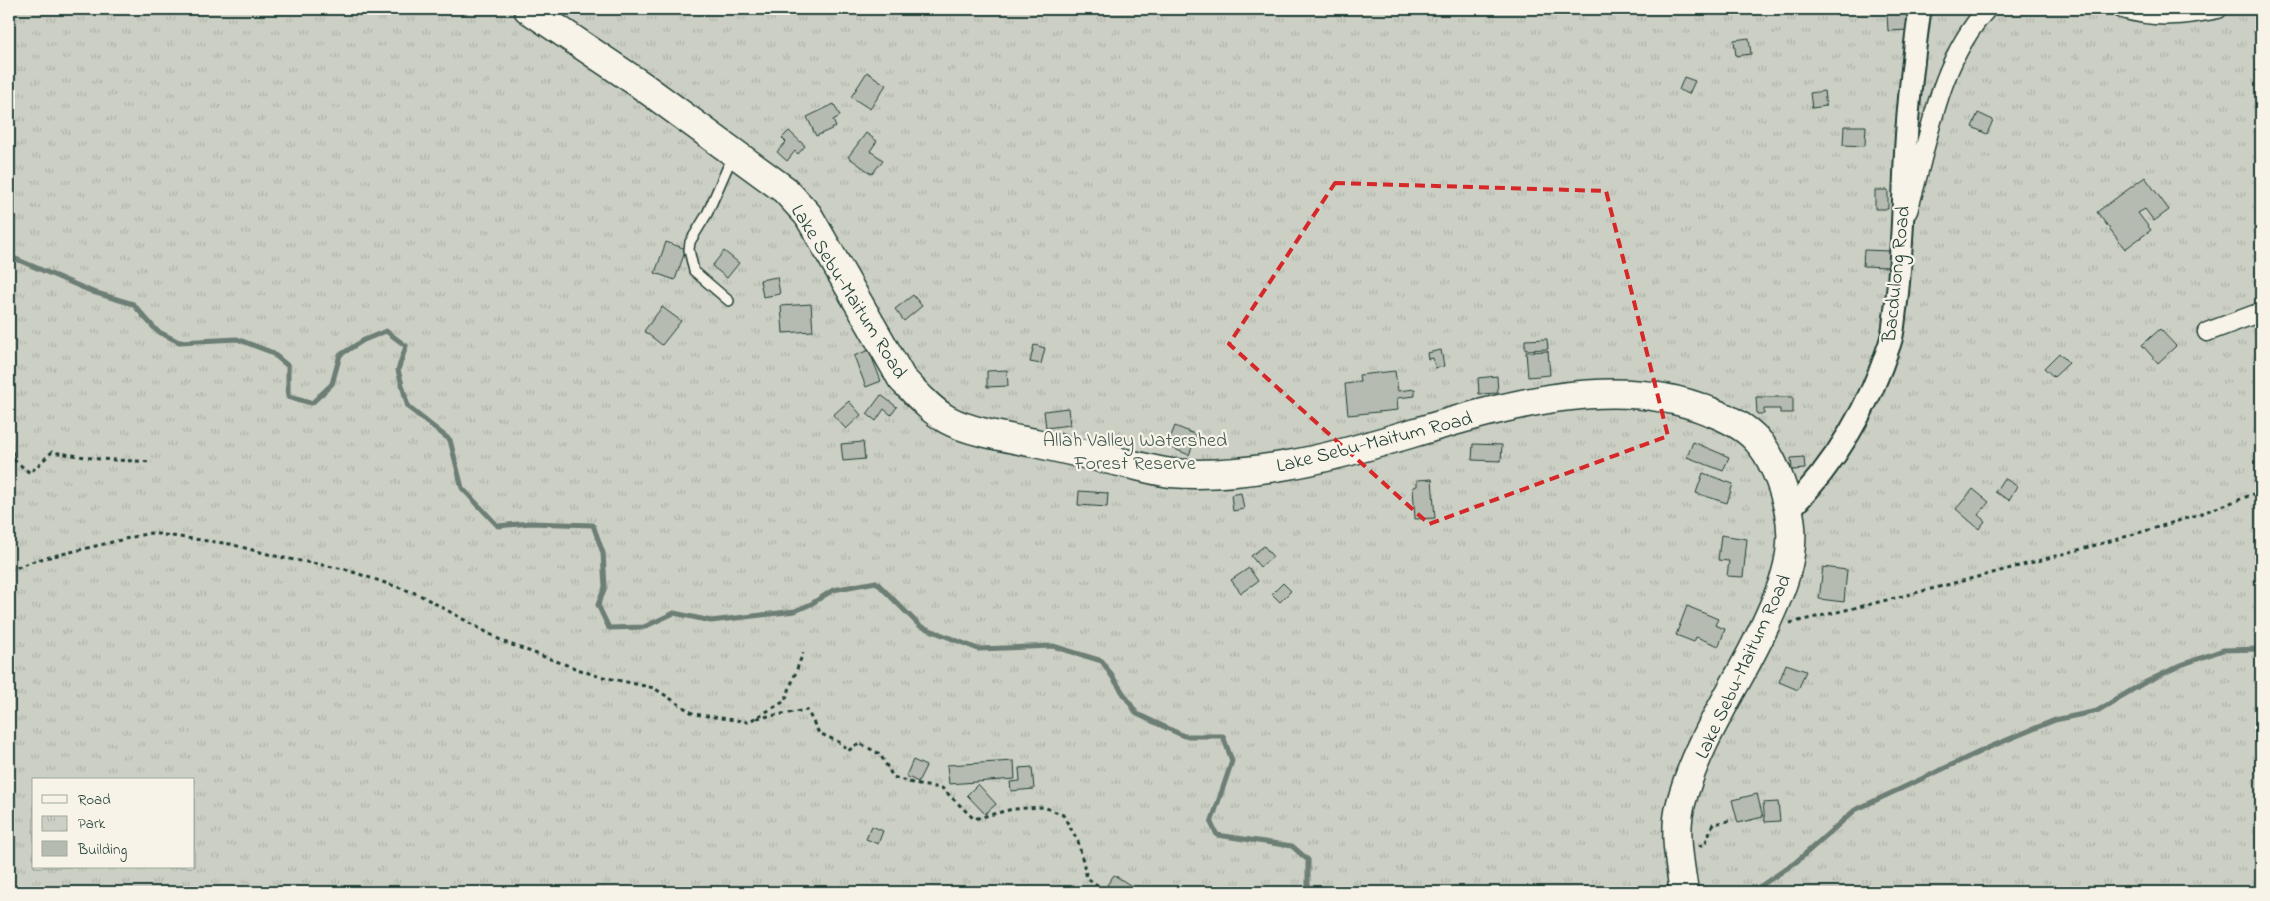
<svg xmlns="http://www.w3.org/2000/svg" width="2270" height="901" font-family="'Indie Flower',sans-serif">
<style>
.park{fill:url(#park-tufts);stroke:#76867c;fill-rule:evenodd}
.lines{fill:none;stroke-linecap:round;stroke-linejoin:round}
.stream{stroke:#6c7e74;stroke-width:5}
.building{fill:#b5bbb0;stroke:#1f3d34}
.service-casing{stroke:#1f3d34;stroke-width:12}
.minor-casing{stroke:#1f3d34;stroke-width:21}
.tertiary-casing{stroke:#1f3d34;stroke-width:25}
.primary-casing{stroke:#1f3d34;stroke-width:31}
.path{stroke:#1f3d34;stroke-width:3;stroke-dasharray:4 4;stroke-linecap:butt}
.service{stroke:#f7f3e8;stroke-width:9}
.minor{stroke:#f7f3e8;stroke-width:18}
.tertiary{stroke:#f7f3e8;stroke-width:21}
.primary{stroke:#f7f3e8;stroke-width:28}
.marked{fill:none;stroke:#d62828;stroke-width:4;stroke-dasharray:10 6;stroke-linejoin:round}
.labels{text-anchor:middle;stroke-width:4.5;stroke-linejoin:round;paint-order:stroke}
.street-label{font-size:20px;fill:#1f3d34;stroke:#f7f3e8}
.park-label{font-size:20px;fill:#425a51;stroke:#f7f3e8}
</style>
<defs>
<pattern id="park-tufts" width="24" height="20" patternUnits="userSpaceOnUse" patternTransform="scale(1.25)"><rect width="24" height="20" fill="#cccfc4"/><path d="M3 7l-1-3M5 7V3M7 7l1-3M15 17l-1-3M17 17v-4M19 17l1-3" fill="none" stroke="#afb3a9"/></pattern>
</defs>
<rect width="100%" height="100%" fill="#eeece1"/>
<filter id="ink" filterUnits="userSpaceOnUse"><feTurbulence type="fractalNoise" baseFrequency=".02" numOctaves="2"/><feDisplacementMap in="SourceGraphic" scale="10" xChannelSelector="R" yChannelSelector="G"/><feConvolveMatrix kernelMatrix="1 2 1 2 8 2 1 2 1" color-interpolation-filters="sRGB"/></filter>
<g filter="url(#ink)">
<!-- park -->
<path class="park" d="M9 9H2261V892H9ZM34 780H194V867H34Z"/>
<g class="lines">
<!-- stream -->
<path class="stream" d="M9 256 93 292 133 304 157 331 179 342 237 339 271 352 288 366V397L312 403 332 384 340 355 364 340 386 331 406 346 398 370 408 407 450 440 462 488 498 526 530 523 593 525 603 553 605 587 598 605 609 628 644 627 674 613 711 621 795 611 811 604 833 590 876 582 920 626 978 649 1053 646 1102 661 1137 714 1184 736H1223L1232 761 1211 823 1217 835 1292 846 1308 860V892
M1752 892 1796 862 1855 810 1990 747 2055 720 2097 711 2142 684 2181 665 2223 650 2261 649"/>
</g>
<!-- building -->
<path class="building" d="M1908 13 1909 30 1888 31 1887 14Z
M2261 23V38L2255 27Z
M1749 38 1751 54 1736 56 1734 40Z
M867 72 886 85 870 109 851 97Z
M1684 77 1695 81 1689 94 1679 90Z
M1824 91 1826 106 1812 108 1810 93Z
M834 104 840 116 833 120 836 127 816 136 807 117Z
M1978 113 1993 120 1987 134 1972 127Z
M1844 126H1866L1865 146 1843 145Z
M789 131 805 146 798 154 795 151 787 161 777 152 786 142 782 138Z
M866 133 877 141 870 151 883 160 872 174 848 157Z
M2145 177 2169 210 2154 221 2145 209 2138 213 2151 230 2125 249 2097 212Z
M1875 190H1888V209H1875Z
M666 242 686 249 675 280 655 273Z
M1864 250 1890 251 1889 267 1863 266Z
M724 251 739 263 727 278 712 266Z
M777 277 780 294 763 297 760 280Z
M913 295 922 306 904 321 895 309Z
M811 304 813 331 783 333 781 306Z
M662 307 681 321 662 345 644 331Z
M2160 329 2176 346 2158 363 2142 345Z
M1547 339 1548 349 1525 350V340Z
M1034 345 1045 348 1041 364 1030 362Z
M869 350 881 381 866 387 854 356Z
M1441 350 1444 366 1435 368 1433 358 1428 359 1427 353Z
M1548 351 1550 375 1528 377 1526 352Z
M2059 353 2069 363 2054 377 2044 368Z
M1007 370 1008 386 987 387V371Z
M1395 371 1398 391 1415 389V396L1397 398 1398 410 1348 415 1345 384 1360 382 1359 375Z
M1497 376 1498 393 1479 394 1478 378Z
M881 395 897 407 891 415 884 409 876 421 867 414Z
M1756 397H1793V413H1780V409H1764V414H1757Z
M849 401 861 415 846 429 833 415Z
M1068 408 1070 425 1046 428 1044 411Z
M1175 426 1197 435 1189 455 1167 446Z
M863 442 865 459 843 461 841 444Z
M1693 442 1729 457 1723 471 1687 457Z
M1473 444 1502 445 1501 461 1472 460Z
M1804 457 1805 469 1792 470 1791 458Z
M1703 473 1733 484 1727 503 1696 493Z
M2004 478 2017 486 2009 500 1995 492Z
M1432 479 1435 518 1415 519 1413 487 1417 486V480Z
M1973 489 1989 502 1978 515 1985 521 1979 529 1956 509Z
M1079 491 1108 493 1107 507 1078 505Z
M1241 493 1244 509 1233 511 1231 495Z
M1721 535 1747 539 1743 577 1727 576 1729 561 1718 560Z
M1264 546 1273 557 1260 567 1251 556Z
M1823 567 1847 570 1844 602 1819 599Z
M1249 568 1258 581 1241 593 1231 580Z
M1283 583 1291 591 1280 602 1272 594Z
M1687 606 1718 619 1715 625 1725 629 1719 646 1696 637 1694 642 1676 635Z
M1786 664 1806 671 1798 690 1779 682Z
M913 760 926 766 918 782 906 776Z
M1014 761 1015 779 949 784 947 765Z
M1032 767 1034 789 1011 791 1010 782 1020 781 1019 768Z
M978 784 996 804 985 814 967 795Z
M1757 794 1763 817 1738 823 1732 800Z
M1778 802 1780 821 1765 822 1763 803Z
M872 826 883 831 878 844 866 839Z
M1114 875 1138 890 1137 892H1119L1107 885Z"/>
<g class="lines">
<defs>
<path id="service" d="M729 301 694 271 689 250 690 242 707 214 733 155"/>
<path id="minor" d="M2122 9C2155 19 2184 16 2218 9
M1908 211C1929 142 1937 64 1987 9
M2207 332 2261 312"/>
<path id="tertiary" d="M1789 510C1835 465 1870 405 1890 343 1894 332 1894 318 1896 306 1902 259 1903 211 1905 163 1907 111 1913 60 1920 9"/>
<path id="primary" d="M528 9 641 85 785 190 808 215 902 379C916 393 930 410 948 420 970 432 1010 438 1035 443 1065 450 1094 456 1124 463 1139 466 1155 471 1171 473 1208 476 1246 472 1282 466 1415 445 1576 356 1709 411 1725 417 1744 426 1756 439 1772 455 1783 486 1788 508 1800 556 1778 598 1758 640 1732 693 1696 745 1681 803 1673 832 1680 863 1684 892"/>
</defs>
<!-- service casing -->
<use href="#service" class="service-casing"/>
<!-- minor casing -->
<use href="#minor" class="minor-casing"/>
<!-- tertiary casing -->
<use href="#tertiary" class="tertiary-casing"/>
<!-- primary casing -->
<use href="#primary" class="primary-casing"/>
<!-- path -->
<path class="path" d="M9 436 14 460 30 473 52 452 99 459 152 462
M9 570 37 560 150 533 230 544 279 557 344 569 418 594 504 642 594 675 654 688 694 714 748 722 785 701 803 653
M1790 623C1882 602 1972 579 2063 554 2130 536 2197 517 2261 491
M757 718 807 710 819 733 841 743 848 751 859 743 880 754 893 777 919 785 942 788 974 819 1013 809 1044 807 1063 815 1078 841 1087 878 1107 892
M1699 846 1705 844 1713 824 1733 820"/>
<!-- service -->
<use href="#service" class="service"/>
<!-- minor -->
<use href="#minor" class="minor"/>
<!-- tertiary -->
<use href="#tertiary" class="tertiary"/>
<!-- primary -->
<use href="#primary" class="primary"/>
</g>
</g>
<!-- marked area -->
<path class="marked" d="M1335 183 1606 191 1668 436 1429 524 1229 344Z"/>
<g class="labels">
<!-- street labels -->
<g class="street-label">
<text transform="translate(1895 274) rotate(-84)" y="7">Bacdulong Road</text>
<text transform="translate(850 291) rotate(58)" y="7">Lake Sebu-Maitum Road</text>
<text transform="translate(1374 441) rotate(-14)" y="7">Lake Sebu-Maitum Road</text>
<text transform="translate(1742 666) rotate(-65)" y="7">Lake Sebu-Maitum Road</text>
</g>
<!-- park labels -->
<g class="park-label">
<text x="1135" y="446">Allah Valley Watershed<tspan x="1135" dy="23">Forest Reserve</tspan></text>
</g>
</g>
<!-- margin -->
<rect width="2270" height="901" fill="none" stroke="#f7f3e8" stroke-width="30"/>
<rect x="15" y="15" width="2240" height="871" fill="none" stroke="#1f3d34" stroke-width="2" filter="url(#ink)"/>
<!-- legend -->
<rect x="32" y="778" width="162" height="90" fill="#f7f3e8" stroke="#a1aaa0"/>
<rect x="42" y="795" width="25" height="8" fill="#f7f3e8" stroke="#a1aaa0"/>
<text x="78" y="804" font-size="15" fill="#1f3d34">Road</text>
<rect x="42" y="816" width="25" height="15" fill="url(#park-tufts)" stroke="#a1aaa0"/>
<text x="78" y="828" font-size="15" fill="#1f3d34">Park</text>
<rect x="42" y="841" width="25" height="15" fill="#b5bbb0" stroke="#a1aaa0"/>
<text x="78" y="854" font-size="15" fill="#1f3d34">Building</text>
</svg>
